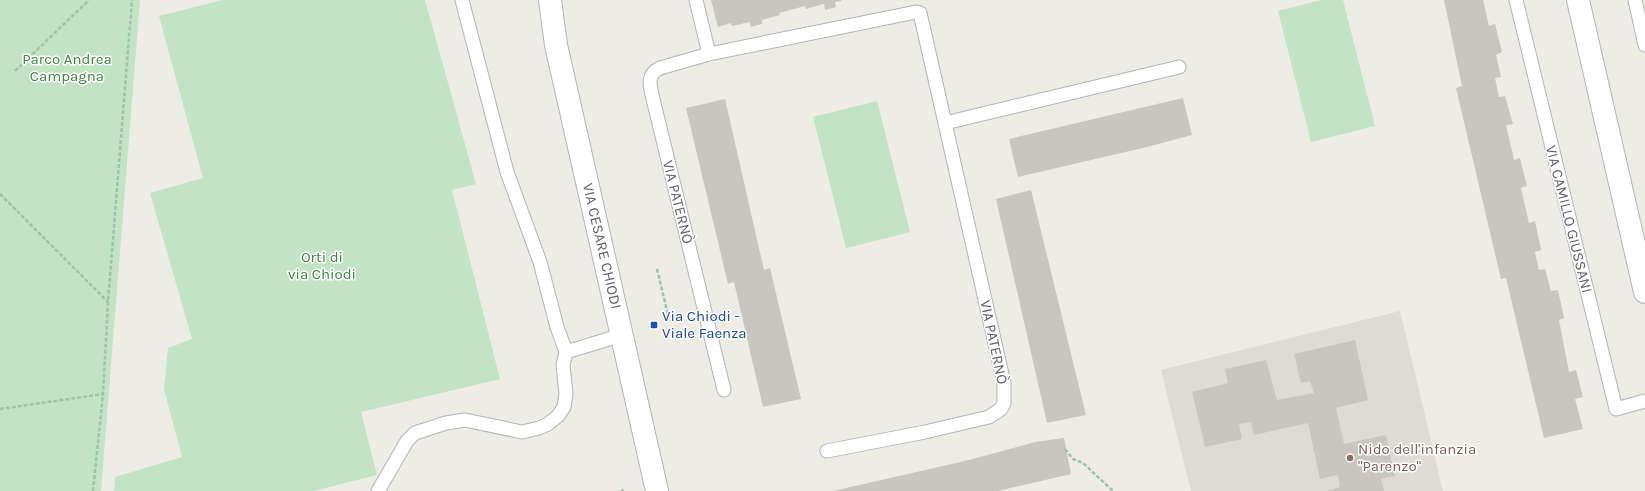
<svg xmlns="http://www.w3.org/2000/svg" width="1645" height="491" font-family="Karla,sans-serif">
<style>
.education{fill:#dddbd3}
.green{fill:#c3e3c5}
.building{fill:#c9c6c2}
.lines{fill:none;stroke-linecap:round;stroke-linejoin:round}
.service-casing{stroke:#b2b4b8;stroke-width:15}
.minor-casing{stroke:#b2b4b8;stroke-width:24}
.path{stroke:#9dc3aa;stroke-width:2.5;stroke-dasharray:4 2;stroke-linecap:butt}
.service{stroke:#fff;stroke-width:13}
.minor{stroke:#fff;stroke-width:22}
.transit-dot{fill:#1a4fb4;stroke:#fff;stroke-width:1.5}
.education-dot{fill:#8d6e63;stroke:#fff;stroke-width:1.5}
.labels{text-anchor:middle;stroke-width:3;stroke-linejoin:round;paint-order:stroke}
.park-label{font-size:15px;fill:#3d8243;stroke:#fff}
.street-label{font-size:15px;fill:#5c5f64;stroke:#fff}
.transit-label{font-size:15px;fill:#164399;stroke:#fff;text-anchor:start}
.education-label{font-size:15px;fill:#785e54;stroke:#fff;text-anchor:start}
</style>
<rect width="100%" height="100%" fill="#edece5"/>
<!-- education -->
<path class="education" d="M1400 311 1443 491H1191L1161 370Z"/>
<!-- green -->
<path class="green" d="M0 0H140L101 491H0Z
M222 0H425L476 184 452 190 500 379 361 412 377 475 314 491H114L115 477 182 457 164 389 168 348 192 339 150 193 203 178 159 16Z
M1322 0H1343L1375 126 1311 142 1278 11Z
M877 101 910 232 846 248 813 117Z"/>
<!-- building -->
<path class="building" d="M711 0H841V1L835 2 836 7 825 10 824 4 806 9 805 6 779 13 780 15 762 20V24L751 27 750 22 732 26 731 23 718 27Z
M1444 0H1483L1489 26 1495 24 1502 52 1496 55 1501 77 1495 78 1499 97 1505 96 1513 124 1506 125 1512 151 1514 160 1520 158 1527 186 1521 188 1529 223 1535 221 1541 250 1535 252 1539 270 1545 269 1551 291 1558 290 1564 318 1559 320 1569 372 1576 370 1583 397 1575 399 1583 429 1544 438 1506 278 1501 279 1456 88 1462 86Z
M1183 98 1192 135 1147 147 1018 177 1009 139Z
M725 99 764 270 770 268 801 399 763 407 734 282 728 284 686 108Z
M1031 190 1086 415 1047 423 996 199Z
M1355 340 1368 400 1336 408 1344 444 1386 435 1395 476 1381 479 1384 491H1327L1340 487 1338 475 1320 479 1308 423 1254 435 1251 422 1239 424 1242 439 1205 447 1192 392 1228 383 1225 369 1266 360 1277 400 1314 393 1310 381 1301 383 1294 354Z
M1064 438 1071 474 998 491H833L969 460 1035 442Z"/>
<g class="lines">
<defs>
<path id="service" d="M696 0 709 54
M1516 0 1616 409 1645 401
M1635 0 1645 45
M945 123 1179 67
M566 352 622 335
M724 390 653 99C650 86 646 75 660 68L709 54 916 12 920 13 1004 383V403L1001 409 989 417 925 432 827 451
M378 491 407 441 415 433 446 423 465 420 522 432 539 428 548 424 558 416 564 407 566 394 563 365 566 352 557 327 540 262 507 172 462 0"/>
<path id="minor" d="M550 0 556 45 657 491
M1578 0 1645 292"/>
</defs>
<!-- service casing -->
<use href="#service" class="service-casing"/>
<!-- minor casing -->
<use href="#minor" class="minor-casing"/>
<!-- path -->
<path class="path" d="M15 71 89 0
M0 194 108 302
M657 269 669 319
M0 409 103 394
M1065 449 1073 459 1083 463 1113 491
M622 489 623 491
M93 491 103 394 108 302 132 0"/>
<!-- service -->
<use href="#service" class="service"/>
<!-- minor -->
<use href="#minor" class="minor"/>
</g>
<!-- markers -->
<rect class="transit-dot" x="650" y="321" width="8" height="8" rx="2"/>
<circle class="education-dot" cx="1350" cy="458" r="4"/>
<g class="labels">
<!-- park labels -->
<g class="park-label">
<text x="67" y="64">Parco Andrea<tspan x="67" dy="17">Campagna</tspan></text>
<text x="322" y="262">Orti di<tspan x="322" dy="17">via Chiodi</tspan></text>
</g>
<!-- street labels -->
<g class="street-label">
<text transform="translate(678 202) rotate(76)" y="5">VIA PATERNÒ</text>
<text transform="translate(1569 219) rotate(76)" y="5">VIA CAMILLO GIUSSANI</text>
<text transform="translate(602 246) rotate(77)" y="5">VIA CESARE CHIODI</text>
<text transform="translate(994 342) rotate(78)" y="5">VIA PATERNÒ</text>
</g>
<!-- transit labels -->
<g class="transit-label">
<text x="662" y="321">Via Chiodi -<tspan x="662" dy="17">Viale Faenza</tspan></text>
</g>
<!-- education labels -->
<g class="education-label">
<text x="1358" y="454">Nido dell'infanzia<tspan x="1358" dy="17">"Parenzo"</tspan></text>
</g>
</g>
</svg>
